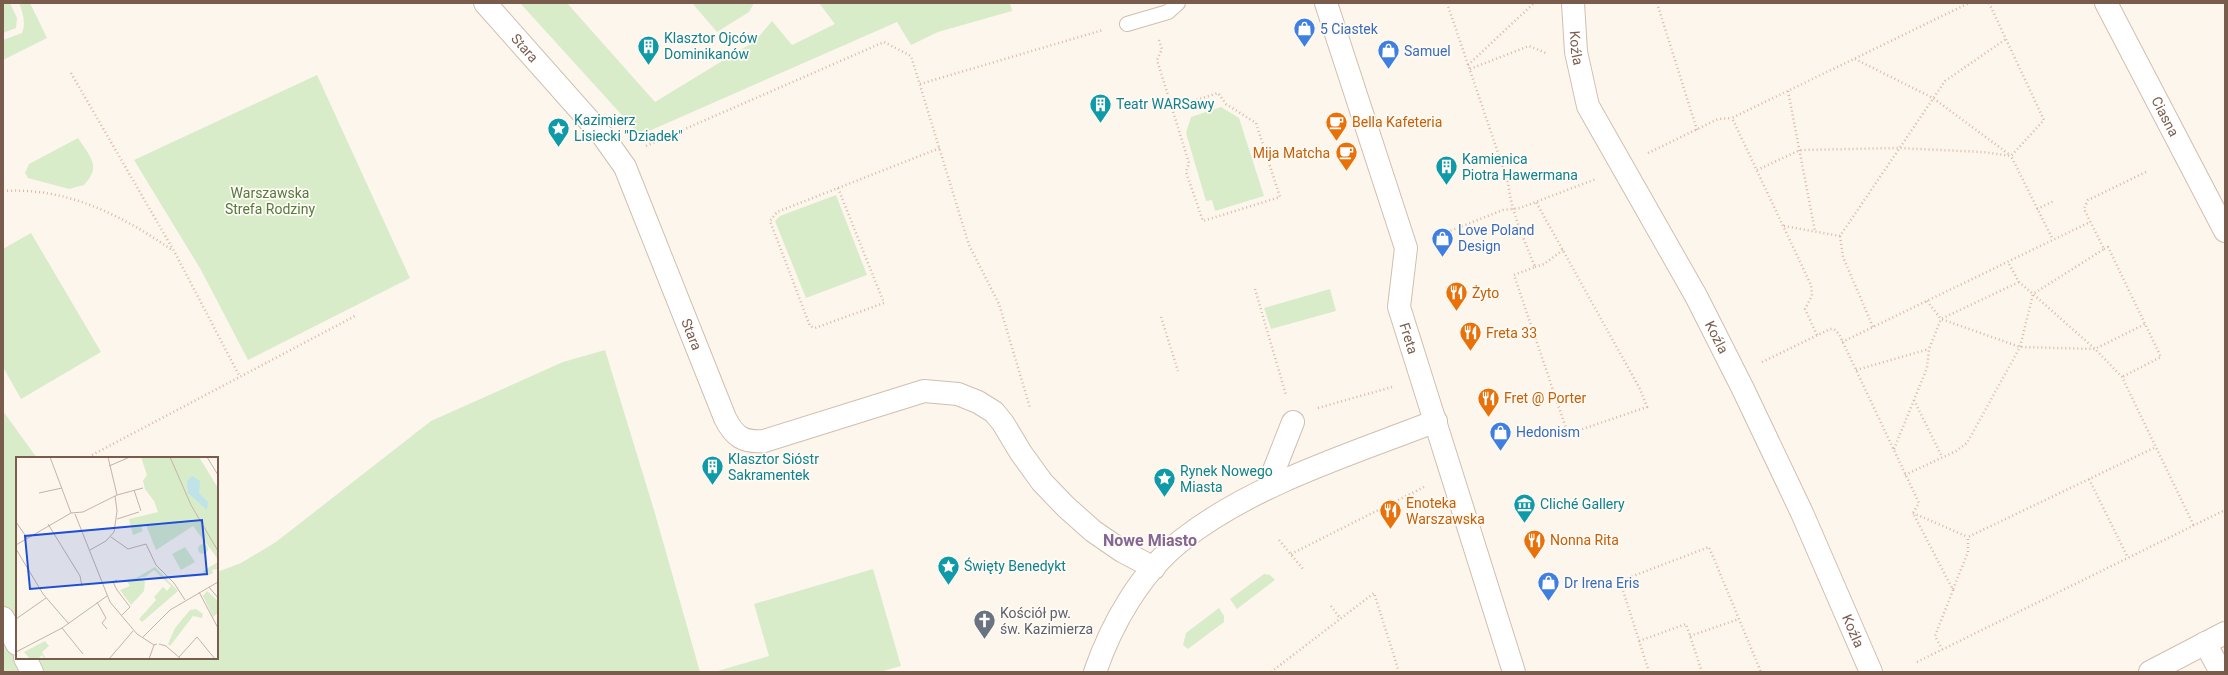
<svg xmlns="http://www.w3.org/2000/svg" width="2228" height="675" font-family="Roboto,sans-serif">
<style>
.green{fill:#d8ecc9}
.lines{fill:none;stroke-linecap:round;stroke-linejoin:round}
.lane-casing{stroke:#d1beb0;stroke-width:16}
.street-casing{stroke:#d1beb0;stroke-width:24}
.path{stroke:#d9b8a5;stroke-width:2.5;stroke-dasharray:1 3;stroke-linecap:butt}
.lane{stroke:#fff;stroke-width:14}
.street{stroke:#fff;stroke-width:22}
.labels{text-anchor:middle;stroke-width:3.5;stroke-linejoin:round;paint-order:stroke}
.shop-label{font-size:14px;fill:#366cbe;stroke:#fffaf3;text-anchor:start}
.culture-label{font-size:14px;fill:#0d838f;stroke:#fffaf3;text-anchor:start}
.street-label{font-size:14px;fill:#7a5c4d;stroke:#fffaf3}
.food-label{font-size:14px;fill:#c56008;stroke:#fffaf3;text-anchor:start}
.park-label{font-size:14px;fill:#537a41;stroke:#fffaf3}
.worship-label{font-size:14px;fill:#5b616d;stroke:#fffaf3;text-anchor:start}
.quarter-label{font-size:16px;font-weight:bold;fill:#846695;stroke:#fffaf3}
.inset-road{fill:none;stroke:#c5b3a7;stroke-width:1}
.view{fill:#1d4ed8;fill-opacity:0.15;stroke:#1d4ed8;stroke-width:2}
.inset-edge{fill:none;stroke:#7a5c4d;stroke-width:2}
</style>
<rect width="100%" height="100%" fill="#fdf6ec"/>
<!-- green -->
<path class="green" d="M3 3H10L17 18 16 28 3 33Z
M19 3H30L47 38 3 60V40L22 33C26 23 23 13 19 3Z
M520 3H567L655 102 755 41 772 21 792 45 835 24 819 3H1010L1012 11 938 32 911 45 897 22 640 135Z
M692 3H754L749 12 717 32Z
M317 75 410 278 248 360 201 270 134 160Z
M1221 107 1239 118 1264 196 1215 211 1212 200 1206 201 1186 133 1191 117Z
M78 138C90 157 102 166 84 185L69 189 28 178 25 173 29 164Z
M836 195 867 275 806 298 775 221 780 216Z
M31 233 101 352 21 399 3 367V249Z
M1330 289 1336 311 1271 329 1264 308Z
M605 350 654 510 700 672H3V411L37 458H17V658H217V572L241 563 276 542 431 421 563 362Z
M873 569 901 666 880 672H714L769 656 754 604Z
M1264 574 1270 575 1275 580 1237 609 1230 599Z
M1219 608 1224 616V622L1188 649 1183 645 1186 633Z"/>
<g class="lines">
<defs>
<path id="lane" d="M1127 24 1168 12 1178 3"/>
<g id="street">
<path id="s1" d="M485 3 603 136 625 167 725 418C734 436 743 443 764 441L924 391 958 394 978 402 994 412 1003 423 1021 453 1042 482 1066 507 1093 531 1122 551 1154 568"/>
<path id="s2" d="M1326 3 1406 248 1399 307 1514 672"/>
<path id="s3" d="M1573 3 1576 52 1588 106 1696 296 1743 389 1802 513 1871 672"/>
<path id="s4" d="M2106 3 2225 231"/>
<path d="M1267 488 1293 422"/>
<path d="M3 618 17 644"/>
<path d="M2205 643 2221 672"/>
<path d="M25 658 32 672"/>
<path d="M1095 672C1112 623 1141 572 1182 540 1253 484 1352 454 1436 421"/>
<path d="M2150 672 2225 633"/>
</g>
</defs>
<!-- lane casing -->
<use href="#lane" class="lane-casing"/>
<!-- street casing -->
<use href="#street" class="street-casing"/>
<!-- path -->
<path class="path" d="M1447 3 1508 182C1511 212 1524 239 1535 267L1514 275 1568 434 1647 407 1640 389 1536 202
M1657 3 1697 130
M1989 3 2044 120 2011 156 2053 240
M1159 40 1162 49 1157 60 1189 163 1186 172 1203 221 1280 197 1256 123 1226 104 1218 93 1172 108
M1855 59 1933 98 2010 155
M1468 65 1534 3
M1470 69 1529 46 1548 54
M71 73 174 251 240 377
M920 84 1103 30
M1788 91 1815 231
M646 146 884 42 911 56 969 245 999 304 1030 408
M1648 153 1718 119 1732 118
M1757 170 1800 150 1899 148 1983 152 2011 156
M2146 172 2088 200 2084 209 2104 249 2033 294 2095 349 2122 377 2194 526
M838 188 884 303 815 328 810 326 770 221 777 212 940 148
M3 191C67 187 121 215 172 250
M2037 209 2054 201
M1784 226 1840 236 1945 81 2006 39
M1840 236 1843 257 1873 327
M1432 238 1503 210 1520 208 1596 179
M2104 249 2108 247 2161 357 2122 377
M1535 267 1544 264 1563 250
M1255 289 1286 395
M1927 301 1941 319 2020 347 2095 349 2145 324
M1161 317 1178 371
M1817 335 1805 309 1812 296 1811 285 1732 118 1969 3
M1842 342 2090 222
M1762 362 1830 329H1834L1839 334 1919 503 1913 513 1953 590 1935 636 1942 649
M1856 370 1929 349
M1914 400 1942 457
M1318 408 1392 387
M1894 449 1927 368 1929 349 1941 319 2019 282
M92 455 355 316
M1905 475 1956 451 1967 443 2020 347 2033 294 2019 282 2008 262
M2089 479 2128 558
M1913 513 1968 537
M1279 540 1303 569
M1291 554 1424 487
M1953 589 1968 552V537L2156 447
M1331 606 1340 618
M1690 636 1739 619
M1639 641 1686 624 1702 672
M1917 662 2225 510
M1271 672 1374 593 1399 672
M1649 672 1620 581 1709 547 1761 672"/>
<!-- lane -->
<use href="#lane" class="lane"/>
<!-- street -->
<use href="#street" class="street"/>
</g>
<!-- icons -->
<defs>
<symbol id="shop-pin" viewBox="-11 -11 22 30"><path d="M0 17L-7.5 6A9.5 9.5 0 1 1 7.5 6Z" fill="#3f7fe0" stroke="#fffaf3"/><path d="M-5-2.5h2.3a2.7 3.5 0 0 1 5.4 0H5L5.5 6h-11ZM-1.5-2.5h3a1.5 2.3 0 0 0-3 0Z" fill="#fff"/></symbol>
<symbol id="building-pin" viewBox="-11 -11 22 30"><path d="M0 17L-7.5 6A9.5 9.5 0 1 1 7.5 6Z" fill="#0f9aa8" stroke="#fffaf3"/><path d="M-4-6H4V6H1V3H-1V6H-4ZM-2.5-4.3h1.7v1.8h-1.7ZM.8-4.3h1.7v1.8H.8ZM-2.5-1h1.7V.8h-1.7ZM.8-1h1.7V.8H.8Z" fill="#fff"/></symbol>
<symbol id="cafe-pin" viewBox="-11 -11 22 30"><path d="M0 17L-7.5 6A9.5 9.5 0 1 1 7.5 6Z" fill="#e8710a" stroke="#fffaf3"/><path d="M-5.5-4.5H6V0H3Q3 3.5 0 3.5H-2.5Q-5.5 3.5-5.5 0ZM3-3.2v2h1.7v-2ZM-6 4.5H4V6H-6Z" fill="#fff"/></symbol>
<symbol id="sight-pin" viewBox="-11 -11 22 30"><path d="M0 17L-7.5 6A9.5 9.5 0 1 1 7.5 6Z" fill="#0f9aa8" stroke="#fffaf3"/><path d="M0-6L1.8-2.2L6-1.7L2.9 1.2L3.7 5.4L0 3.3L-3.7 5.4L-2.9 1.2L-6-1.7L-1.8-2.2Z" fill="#fff"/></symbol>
<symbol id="restaurant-pin" viewBox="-11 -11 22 30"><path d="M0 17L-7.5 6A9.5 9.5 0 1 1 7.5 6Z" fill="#e8710a" stroke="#fffaf3"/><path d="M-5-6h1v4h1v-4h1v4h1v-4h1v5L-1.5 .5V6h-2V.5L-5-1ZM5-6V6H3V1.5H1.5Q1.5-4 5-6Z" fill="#fff"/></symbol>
<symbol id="museum-pin" viewBox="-11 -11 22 30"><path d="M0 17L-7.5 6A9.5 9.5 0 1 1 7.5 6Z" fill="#0f9aa8" stroke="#fffaf3"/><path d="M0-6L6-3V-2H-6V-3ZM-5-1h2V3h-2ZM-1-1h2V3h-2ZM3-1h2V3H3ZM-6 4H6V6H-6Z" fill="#fff"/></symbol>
<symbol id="church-pin" viewBox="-11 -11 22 30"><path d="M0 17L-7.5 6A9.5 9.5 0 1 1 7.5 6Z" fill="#6b7280" stroke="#fffaf3"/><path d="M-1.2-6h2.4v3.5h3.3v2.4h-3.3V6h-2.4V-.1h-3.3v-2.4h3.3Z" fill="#fff"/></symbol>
</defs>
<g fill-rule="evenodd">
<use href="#shop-pin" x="1292" y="16" width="25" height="34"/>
<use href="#building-pin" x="636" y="34" width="25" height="34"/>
<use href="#shop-pin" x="1376" y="38" width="25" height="34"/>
<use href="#building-pin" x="1088" y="92" width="25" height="34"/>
<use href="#cafe-pin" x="1324" y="110" width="25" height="34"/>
<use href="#sight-pin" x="546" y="116" width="25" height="34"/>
<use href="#cafe-pin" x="1334" y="140" width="25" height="34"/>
<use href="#building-pin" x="1434" y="154" width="25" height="34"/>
<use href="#shop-pin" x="1430" y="226" width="25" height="34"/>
<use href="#restaurant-pin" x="1444" y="280" width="25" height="34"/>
<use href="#restaurant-pin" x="1458" y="320" width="25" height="34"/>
<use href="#restaurant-pin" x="1476" y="386" width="25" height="34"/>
<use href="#shop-pin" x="1488" y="420" width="25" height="34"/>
<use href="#building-pin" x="700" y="454" width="25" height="34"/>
<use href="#sight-pin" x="1152" y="466" width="25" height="34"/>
<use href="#museum-pin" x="1512" y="492" width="25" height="34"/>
<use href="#restaurant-pin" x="1378" y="498" width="25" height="34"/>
<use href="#restaurant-pin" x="1522" y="528" width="25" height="34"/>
<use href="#sight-pin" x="936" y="554" width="25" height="34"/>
<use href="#shop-pin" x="1536" y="570" width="25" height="34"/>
<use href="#church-pin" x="972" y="608" width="25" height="34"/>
</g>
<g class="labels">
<!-- shop labels -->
<g class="shop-label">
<text x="1320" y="34">5 Ciastek</text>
<text x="1404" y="56">Samuel</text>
<text x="1458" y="235">Love Poland<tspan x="1458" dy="16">Design</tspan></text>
<text x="1516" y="437">Hedonism</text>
<text x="1564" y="588">Dr Irena Eris</text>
</g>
<!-- culture labels -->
<g class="culture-label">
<text x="664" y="43">Klasztor Ojców<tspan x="664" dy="16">Dominikanów</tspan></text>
<text x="1116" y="109">Teatr WARSawy</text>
<text x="574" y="125">Kazimierz<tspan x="574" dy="16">Lisiecki "Dziadek"</tspan></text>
<text x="1462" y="164">Kamienica<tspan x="1462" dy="16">Piotra Hawermana</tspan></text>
<text x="728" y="464">Klasztor Sióstr<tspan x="728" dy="16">Sakramentek</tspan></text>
<text x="1180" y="476">Rynek Nowego<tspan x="1180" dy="16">Miasta</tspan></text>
<text x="1540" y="509">Cliché Gallery</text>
<text x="964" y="571">Święty Benedykt</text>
</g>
<!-- street labels -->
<g class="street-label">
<text dy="5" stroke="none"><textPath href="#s1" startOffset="60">Stara</textPath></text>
<text dy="5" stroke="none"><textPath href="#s3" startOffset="45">Koźla</textPath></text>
<text dy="5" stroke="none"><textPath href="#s4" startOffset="128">Ciasna</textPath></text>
<text dy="5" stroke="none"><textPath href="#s1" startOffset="396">Stara</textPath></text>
<text dy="5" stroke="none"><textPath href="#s3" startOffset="369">Koźla</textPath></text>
<text dy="5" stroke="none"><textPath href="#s2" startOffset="350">Freta</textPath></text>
<text dy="5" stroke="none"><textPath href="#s3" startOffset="693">Koźla</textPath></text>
</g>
<!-- food labels -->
<g class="food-label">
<text x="1352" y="127">Bella Kafeteria</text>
<text x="1330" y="158" text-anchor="end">Mija Matcha</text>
<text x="1472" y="298">Żyto</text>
<text x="1486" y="338">Freta 33</text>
<text x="1504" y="403">Fret @ Porter</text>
<text x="1406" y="508">Enoteka<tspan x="1406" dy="16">Warszawska</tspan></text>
<text x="1550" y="545">Nonna Rita</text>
</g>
<!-- park labels -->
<g class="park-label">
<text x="270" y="198">Warszawska<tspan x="270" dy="16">Strefa Rodziny</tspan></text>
</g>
<!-- worship labels -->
<g class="worship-label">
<text x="1000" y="618">Kościół pw.<tspan x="1000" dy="16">św. Kazimierza</tspan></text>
</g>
<!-- quarter labels -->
<g class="quarter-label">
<text x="1150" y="546">Nowe Miasto</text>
</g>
</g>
<!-- overview -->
<g transform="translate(16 457)">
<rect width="202" height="202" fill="#fdf6ec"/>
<path d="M125 0H183L202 31V102L177 69 140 93 130 68 125 70 127 74 117 78 113 62 142 55 138 44 129 32 127 24 131 18ZM182 92a5 5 0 1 1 10 0a5 5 0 1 1-10 0ZM169 90 179 105 165 113 156 97ZM202 105V108H199L202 109V112L196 113 197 116 191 119 189 115 190 120 187 114ZM139 110 162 134 126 165 123 162 140 143 138 140 147 130 151 134 155 129 138 113 129 120H124L129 125 128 134 115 148 104 133 114 129 110 123 120 121ZM191 134 202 144V156L197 160 187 139ZM180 152 187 157 186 161 177 159 154 189 152 187 159 171 174 153ZM29 184 33 189 26 195 30 202H34H29L26 198 22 202H14L8 195Z" fill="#d8ecc9"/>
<path d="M176 19 184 24 183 36 192 45 191 53 172 36 171 24Z" fill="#bfe3e8"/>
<path class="inset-road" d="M34 0 55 56M92 0 101 38M154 0 175 48 202 94M191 0 202 18M93 9 114 0M118 33 125 54M23 36 46 31M55 56 67 55 101 38 127 31M59 57 94 145 121 177 138 188 141 187M101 62 123 55M0 65 11 81M32 67 64 119 66 129M95 80 112 92 130 87 140 108 158 126 169 143M0 88 55 56M0 92 27 137 53 167M74 93 90 84 98 75 101 54 99 39M101 123 97 125 101 133 114 150 105 159M193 130 202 141M183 135 202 171M81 145 90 161 86 166 91 172M0 162 30 141M46 171 67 197M126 181 154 153 202 125M143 187 150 189 165 202M0 195 46 171 91 139M163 200 181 180 199 202M93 202 117 174M133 202 138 188"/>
<path class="view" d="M186 63 191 117 14 132 9 79Z"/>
<rect width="202" height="202" class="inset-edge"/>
</g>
<!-- border -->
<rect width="2228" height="675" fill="none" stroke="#7a5c4d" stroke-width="8"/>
</svg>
